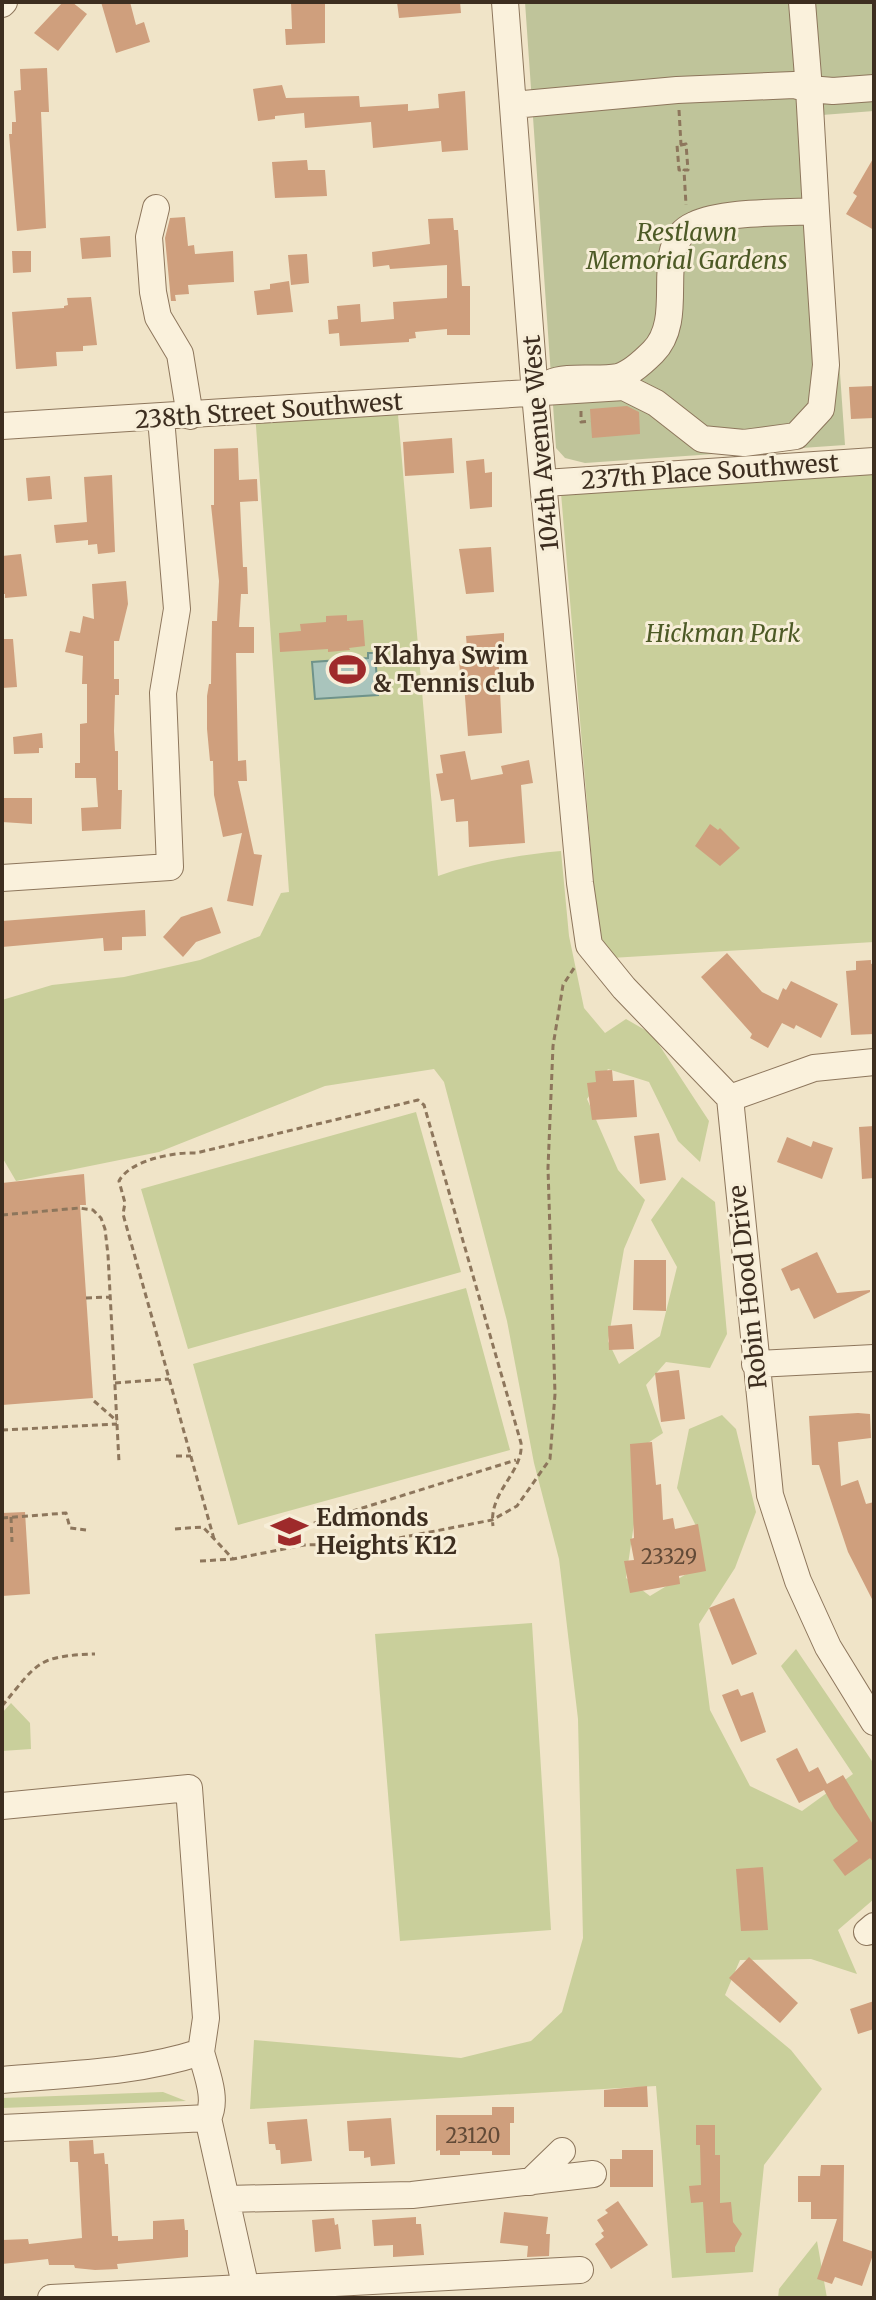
<svg xmlns="http://www.w3.org/2000/svg" width="876" height="2300" font-family="Merriweather,serif">
<style>
.green{fill:#c9cf9b}
.cemetery{fill:#bfc49a}
.water{fill:#a9c4bc;stroke:#6f938a;stroke-width:2}
.building{fill:#cf9f7d}
.lines{fill:none;stroke-linecap:round;stroke-linejoin:round}
.minor-casing{stroke:#8d765c;stroke-width:28}
.path{stroke:#8d765c;stroke-width:3;stroke-dasharray:6 4;stroke-linecap:butt}
.minor{stroke:#faf1dc;stroke-width:26}
.labels{text-anchor:middle;stroke-width:6;stroke-linejoin:round;paint-order:stroke}
.number-label{font-size:20px;fill:#624a37}
.park-label{font-size:24px;font-style:italic;fill:#4d5a26;stroke:#f7eed8}
.street-label{font-size:24px;fill:#3d2e20;stroke:#f7eed8}
.poi-label{font-size:24px;font-weight:bold;fill:#3d2e20;stroke:#f7eed8;text-anchor:start}
</style>
<rect width="100%" height="100%" fill="#f0e4c8"/>
<!-- green -->
<path class="green" d="M397 403 438 876C478 862 518 855 561 851L569 936 584 1008 605 1033 626 1019 652 1034 709 1121 700 1162 678 1141 649 1082 608 1069 587 1099 618 1170 645 1200 624 1249 608 1341 619 1364 660 1336 677 1267 651 1220 682 1177 715 1202 727 1334 710 1368 666 1362 646 1385 663 1433 633 1453 636 1510 626 1578 650 1596 688 1573 696 1526 677 1488 689 1429 722 1415 736 1429 756 1512 735 1568 699 1624 710 1710 750 1786 802 1811 853 1774 781 1666 796 1649 874 1764V1899L838 1930 857 1974 811 1959 740 1960 725 1995 791 2050 822 2089 764 2165 753 2272 672 2278 656 2086 250 2109 254 2040 461 2058 531 2041 562 2012 583 1938 578 1719 559 1559 534 1463 507 1321 444 1082 434 1069 325 1086 159 1152 16 1181 2 1157V1000L52 985 124 977 200 960 260 936 281 893 289 892 255 412Z
M874 472V942L611 958 601 937 596 911 561 493Z
M416 1112 461 1272 188 1349 141 1189Z
M466 1288 510 1450 238 1525 193 1364Z
M532 1623 551 1930 400 1941 375 1634Z
M11 1703 30 1723 31 1749 2 1751V1713Z
M163 2092 186 2101 2 2108V2098Z
M817 2241 827 2298H778L779 2289Z"/>
<!-- cemetery -->
<path class="cemetery" d="M525 2H874V111L822 115 845 445 585 463 565 458 556 448Z"/>
<!-- water -->
<path class="water" d="M368 653H375L378 695 315 699 312 662 368 658Z"/>
<!-- building -->
<path class="building" d="M63 2H72L87 14 58 51 34 33Z
M101 2H130L136 25 144 22 150 42 116 53Z
M291 2H325V43L286 45 285 29H292Z
M397 2H460L461 13 399 18Z
M47 68 49 112H41L46 228 17 231 9 134H12V122H16L14 91 21 90 20 69Z
M282 85 286 98 359 96 360 107 408 104V111L439 108 438 94 465 91 468 150 442 152 441 141 373 148 371 122 305 128 304 113 275 116V119L258 121 253 89Z
M874 157V230L846 214 857 196 853 193Z
M307 160 308 170H325L327 196 275 198 272 162Z
M185 217 188 246 194 245 195 254 233 251 234 282 188 285 189 294 175 295 176 301H171L165 238 170 218Z
M453 218 454 230H458L462 286H470V335H447V329L415 332 416 338 409 339V342L340 346 339 333 329 334 328 320 338 319 337 306 360 304 361 322 394 319 393 302 447 298V265L390 269 389 265 373 267 372 252 430 244 428 219Z
M110 236 111 257 82 259 80 238Z
M12 251H31V272L13 273Z
M307 254 309 283 291 285 288 255Z
M289 281 293 312 257 315 254 291 270 289V284Z
M91 297 97 345 83 346V351L56 352 57 366 16 369 12 312 64 308V306L68 305 67 298Z
M874 386V418L851 419 849 387Z
M627 406 639 412 640 434 592 438 590 409Z
M452 438 454 473 405 476 403 442Z
M238 448 239 480 257 479 258 501 240 502 243 567H247L248 594H241L239 627H254V653H236L238 761 246 760 247 781H238L254 854 262 855 253 906 227 901 242 833 223 837 214 795 213 761H210L207 729V696L209 684H211L212 621H217L219 581 211 505H214V449Z
M484 459 485 473 492 472V507L470 509 466 461Z
M112 475 115 552 98 554 97 544 88 545V540L56 543 54 525 87 522 84 477Z
M50 476 52 499 28 501 26 478Z
M491 547 494 592 466 594 459 549Z
M21 554 27 596 5 598V594H2V556Z
M126 581 128 604 119 641H114V679H119V695H115L114 731 115 751H118V790H122L121 829 82 831 81 808 98 807 96 778H75V763H80V724L87 723V684H82L83 656 65 652 70 631 80 633 83 616 94 619 92 584Z
M347 615V621L363 620 365 646 349 648 350 650 328 652V649L280 652 279 633 301 631 300 624 326 622V616Z
M504 633V648H498L502 733 468 736 464 684 461 685 459 661H468L466 636Z
M2 639H13L17 687 2 688Z
M42 733 43 748H39V753L14 754 13 737Z
M465 751 471 780 503 774 501 766 529 760 533 783 521 785 525 843 469 847 468 821 456 822 454 799 441 801 436 774 443 773 440 755Z
M2 798H32V824L2 822Z
M710 824 718 830 720 828 740 848 720 866 695 846Z
M212 907 221 933 196 942 183 957 163 937 181 917Z
M145 910 146 936 122 937V950L104 951 103 938 2 947V921Z
M727 953 762 992 778 1000 783 988 786 990 791 981 838 1004 821 1038 796 1025 794 1029 782 1023 768 1048 750 1038 752 1034 701 977Z
M871 960V964L874 963V1034L851 1035 846 971 856 970V961Z
M612 1070 613 1081 634 1080 637 1117 592 1120 587 1083 596 1082 595 1071Z
M874 1126V1178L862 1179 859 1127Z
M659 1133 666 1180 640 1184 634 1136Z
M787 1137 811 1147 813 1141 833 1148 822 1179 777 1162Z
M84 1174 86 1205H80L93 1398 2 1405V1183Z
M817 1252 837 1293 870 1290V1292L814 1319 799 1288 791 1291 781 1269Z
M634 1260H666V1311L633 1310Z
M632 1324 634 1349 609 1350 608 1326Z
M679 1370 685 1419 661 1422 655 1373Z
M858 1413 870 1414 871 1438 838 1442 841 1486 858 1480 866 1504 874 1502V1603L848 1552 819 1465H812L809 1416Z
M652 1442 656 1485 661 1484 663 1520 673 1518 675 1529 698 1524 706 1571 679 1576 680 1584 630 1593 624 1561 634 1560 630 1539 634 1538 630 1444Z
M25 1512 30 1594 2 1596V1513Z
M734 1598 757 1654 732 1665 709 1608Z
M738 1689 741 1696 753 1692 766 1732 741 1742 722 1695Z
M797 1748 809 1772 818 1767 827 1784 843 1775 874 1826V1863L870 1858 845 1876 833 1860 858 1841 834 1808 824 1790 799 1803 776 1759Z
M763 1867 768 1930 741 1931 736 1869Z
M749 1957 798 2003 780 2023 729 1978Z
M874 2001V2029L858 2034 850 2009Z
M647 2086 648 2107H604V2090Z
M492 2107H514V2123H510V2155H492V2151H460V2155H440V2150L436 2151V2115H492Z
M391 2118 395 2164 371 2166 370 2157 364 2158V2151H349L347 2121Z
M307 2119 312 2161 281 2164 280 2150H276L275 2144H269L267 2122Z
M696 2125H715V2155H720V2203L731 2202 733 2222 742 2234 735 2247V2252L706 2253 703 2202 691 2203 689 2186 701 2185 700 2145H696Z
M93 2140 94 2154 104 2153 105 2164H108L112 2236H118V2241L153 2239V2221L184 2219 185 2230H188V2257L117 2264 118 2269 95 2270 75 2268 74 2265H49L48 2259 2 2264V2240L28 2239 29 2244 82 2238 78 2162H70L69 2141Z
M622 2150H653V2187H610V2159H622Z
M821 2165H844L843 2241 874 2252 862 2286 835 2277 832 2284 817 2279 837 2219H811V2202H798V2176H820Z
M618 2201 648 2245 611 2269 595 2244 604 2237 601 2233 604 2231 597 2220 608 2213 605 2210Z
M504 2212 548 2217 546 2234H550L549 2256 527 2257 528 2246 500 2243Z
M416 2217V2224H421L424 2255 393 2257V2245L374 2246 372 2220Z
M334 2218 335 2225 338 2224 341 2249 315 2252 312 2220Z"/>
<g class="lines">
<defs>
<path id="minor" d="M505 2 535 394 580 883 589 945 624 988 730 1098 770 1495 798 1581 828 1647 874 1722
M802 2 809 89 833 91 874 88
M2 4 4 2
M513 105 677 90 794 85 809 89 816 211
M156 208 149 237 153 292 158 317 180 354 190 416
M2 426 624 387 656 403 702 439 744 443 796 436 821 409 826 365 816 211C782 213 723 211 694 225 649 245 689 316 653 352 644 361 630 374 618 377 598 381 567 375 550 383 545 385 540 390 535 394
M545 483 874 461
M2 878 170 867 163 693 177 609 161 418
M730 1098 814 1068 874 1062
M755 1364 874 1358
M2 1806 189 1788 206 2018 201 2052C137 2073 69 2074 2 2080
M867 1932 874 1926
M201 2052C206 2072 218 2099 208 2118
M208 2118 248 2298
M2 2128 208 2118
M530 2182 562 2151
M226 2199 412 2195 593 2174
M51 2298 580 2270"/>
</defs>
<!-- minor casing -->
<use href="#minor" class="minor-casing"/>
<!-- path -->
<path class="path" d="M679 110 681 145H677L679 170H684
M681 145 686 144 688 170H684L686 205
M581 411V422L590 421
M2 1215 79 1208 93 1210 101 1218 105 1229 108 1255 119 1462
M86 1298 110 1297
M115 1383 169 1379
M94 1401 117 1421
M2 1430 117 1424
M176 1456H191
M11 1517 12 1542
M2 1518 66 1513 70 1528 86 1530
M175 1529 203 1527 233 1559 304 1545 373 1543 492 1520 517 1506 550 1459 555 1394 548 1168 553 1046 563 985 576 965
M214 1539 123 1214 125 1203 119 1181C130 1160 174 1152 196 1153L418 1100 424 1105 521 1443C524 1472 488 1492 493 1526
M294 1547 292 1530 516 1460
M200 1561 233 1559
M2 1706C38 1663 36 1656 95 1654"/>
<!-- minor -->
<use href="#minor" class="minor"/>
</g>
<!-- icons -->
<defs>
<symbol id="stadium-bare" viewBox="-9 -9 18 18"><path d="M0-5a6.5 5 0 1 0 0 10a6.5 5 0 1 0 0-10ZM-3.5-1.8h7v3.6h-7Z" fill="#9e2a2b" stroke="#f7eed8" stroke-width="2.5" paint-order="stroke"/></symbol>
<symbol id="school-bare" viewBox="-9 -9 18 18"><path d="M0-5L7-2L0 1L-7-2ZM-4 1L0 2.5L4 1V4Q0 6-4 4Z" fill="#9e2a2b" stroke="#f7eed8" stroke-width="2.5" paint-order="stroke"/></symbol>
</defs>
<g fill-rule="evenodd">
<use href="#stadium-bare" x="322" y="644" width="51" height="51"/>
<use href="#school-bare" x="264" y="1506" width="51" height="51"/>
</g>
<g class="labels">
<!-- number labels -->
<g class="number-label">
<text x="669" y="1564">23329</text>
<text x="473" y="2143">23120</text>
</g>
<!-- park labels -->
<g class="park-label">
<text x="687" y="241">Restlawn<tspan x="687" dy="28">Memorial Gardens</tspan></text>
<text x="723" y="642">Hickman Park</text>
</g>
<!-- street labels -->
<g class="street-label">
<text transform="translate(269 411) rotate(-4)" y="8">238th Street Southwest</text>
<text transform="translate(541 443) rotate(-95)" y="8">104th Avenue West</text>
<text transform="translate(710 472) rotate(-4)" y="8">237th Place Southwest</text>
<text transform="translate(748 1287) rotate(-96)" y="8">Robin Hood Drive</text>
</g>
<!-- poi labels -->
<g class="poi-label">
<text x="373" y="664">Klahya Swim<tspan x="373" dy="28">&amp; Tennis club</tspan></text>
<text x="316" y="1526">Edmonds<tspan x="316" dy="28">Heights K12</tspan></text>
</g>
</g>
<!-- border -->
<rect width="876" height="2300" fill="none" stroke="#3d2e20" stroke-width="8"/>
</svg>
